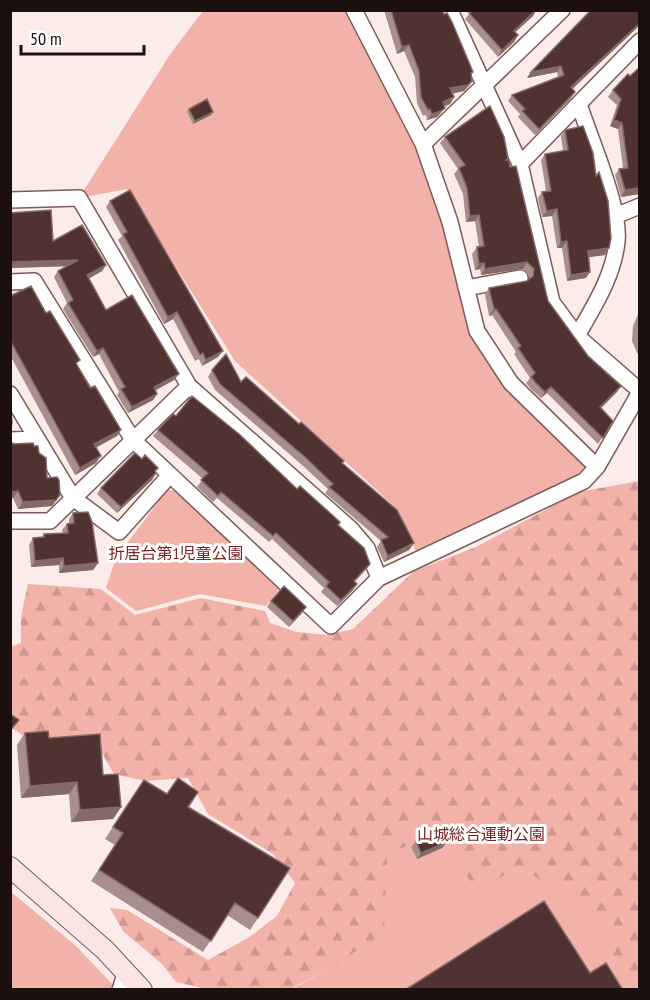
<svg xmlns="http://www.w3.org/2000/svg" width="650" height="1000" font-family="'PT Sans Narrow','Noto Sans JP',sans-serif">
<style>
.green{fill:#f2b1a9}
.forest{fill:url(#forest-firs)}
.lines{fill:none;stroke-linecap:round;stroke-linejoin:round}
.street-casing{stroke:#7b5c58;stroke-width:18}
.secondary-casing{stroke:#7b5c58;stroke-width:22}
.street{stroke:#fff;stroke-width:15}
.secondary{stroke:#fbe5e2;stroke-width:20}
.wall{fill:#a68f8c}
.shaded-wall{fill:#836a68}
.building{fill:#503330;stroke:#836a68;stroke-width:1.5}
.labels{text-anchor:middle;stroke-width:6;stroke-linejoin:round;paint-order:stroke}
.park-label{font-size:16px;fill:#7a221e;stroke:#fff}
</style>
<defs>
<pattern id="forest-firs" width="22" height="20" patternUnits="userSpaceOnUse" patternTransform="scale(1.5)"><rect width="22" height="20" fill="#f2b1a9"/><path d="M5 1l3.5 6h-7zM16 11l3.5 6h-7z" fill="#cf9790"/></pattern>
</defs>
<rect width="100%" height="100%" fill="#fbebe9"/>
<!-- green -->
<path class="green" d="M203 11H354L423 144 477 332 511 383 597 467 579 492 420 559 393 505 235 361 127 189 79 198 171 53Z
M167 490 179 491 280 588 266 606 200 594 136 611 106 588 116 558Z
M468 663 639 989 290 990 325 971Z
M10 891 76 946 117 989H11Z"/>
<!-- forest -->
<path class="forest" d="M639 481V989H628L594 913 519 867 476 891 439 831 387 855 384 933 325 971 290 989H207L176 982 162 964 123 931 110 908 127 910 208 960 248 938 277 916 295 883 273 854 208 814 188 778 145 781 114 774 96 743 32 742 11 727 10 647 21 643V617L28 584 101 589 135 615 201 598 265 611 270 623 297 632 326 635 353 629 414 571 476 547 579 492Z"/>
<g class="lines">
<defs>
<path id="street" d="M354 10 423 144 450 222 477 331 511 383 597 467
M450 10 520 164 552 302 577 336 640 391
M423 144 562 10
M520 164 640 41
M10 200 79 198 189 386 351 529 367 548 379 578
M615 216 640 206
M10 282 34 281 133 440 331 626 379 578 584 481 597 467 640 392
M466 288 520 278
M577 336C594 306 613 277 617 242 621 207 590 139 579 104
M10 394 73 498 119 532 170 475
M10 440 36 439
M10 521H50L189 386
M120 990 126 971"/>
<path id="secondary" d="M10 867 105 950 142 990"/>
</defs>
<!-- street casing -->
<use href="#street" class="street-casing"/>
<!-- secondary casing -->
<use href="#secondary" class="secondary-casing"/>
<!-- street -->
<use href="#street" class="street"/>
<!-- secondary -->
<use href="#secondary" class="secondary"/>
</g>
<!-- wall -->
<path class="wall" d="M384 10H442L473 72 471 76 472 81 468 87 464 91 452 93 454 97 450 104 444 106 440 114 437 117 427 120 426 115 423 116 417 103 415 77 404 51 397 54Z
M469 10H536L533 16 515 32 518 35 514 42 498 57 465 19 471 12Z
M639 10V26L572 89 571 98 535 135 518 117 520 114 508 101 512 95 558 77 557 72 527 78 531 72Z
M630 76 639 194 621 197 615 175 619 169 623 168 618 129 610 126 617 105 608 97 613 90Z
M189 109 211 115 193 124 187 112Z
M565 130 605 255 588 257 586 278 567 281 562 248H557L552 216 542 217 538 198 542 192 546 191 541 160 545 154 563 151 561 136Z
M445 137 507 160 510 167 548 301 588 356 617 392 601 408 613 421 598 444 547 393 541 398 531 389 526 383 530 378 514 354 516 352 492 315 489 316 485 294 489 288 527 281 529 279V276L523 269 481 275 480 269 475 270 472 254 477 247H479L475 221 466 222 463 194 454 174 458 169 440 143Z
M110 201 218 357 202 366 199 359 195 361 173 319 164 324 118 240 122 236 106 207Z
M53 241 106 265 102 271 89 278 106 310 174 380 155 390 157 394 153 400 128 413 117 395 119 392 99 354 93 357 63 309 67 303 54 277 58 271 66 266 10 268Z
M10 296 46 313 77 364 90 388 121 430 117 436 96 447V463L75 475 10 355Z
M639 312V355L637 353 632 341 633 326Z
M212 370 241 382 342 464 414 543 409 550 384 562 377 547 381 541 325 493 328 489 302 465 215 390 208 377Z
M158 430 297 489 339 525 365 570 355 581 353 590 337 606 321 592 324 588 272 539 269 542 217 498 213 502 197 487 203 479 153 436Z
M14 444 34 446 39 453 47 478 60 495 52 506 18 509 13 498Z
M142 459 158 468 152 480 117 513 97 494 101 488Z
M73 513 98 563 93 570 59 573V565L31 567 29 545 33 538H41L44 534 63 533 62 530 67 524H69V519Z
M271 601 306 607 289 627 267 607Z
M25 733 49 738 103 775 121 807 113 819 71 822 69 794 21 798 17 745Z
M136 792 188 807 258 918 250 930 227 915 203 952 91 881 115 845 105 839Z
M416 841 447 842 442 848 417 859 411 847Z"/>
<!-- shaded-wall -->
<path class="shaded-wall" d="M536 10 533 16 510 37 514 31Z
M639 24V26L567 94 571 87Z
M518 35 514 42 498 57 502 50Z
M409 45 404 51 397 54 402 47Z
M561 66 557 72 527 78 531 72Z
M472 81 464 91 446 95 450 88Z
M575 92 571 98 535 135 539 129Z
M454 97 450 104 439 109 443 102Z
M445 108 437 117 427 120 432 114Z
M213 112 211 115 193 124 195 121Z
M614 120 622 123 618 129 610 126Z
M639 188V194L621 197 625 190Z
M557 209 552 216 542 217 547 211Z
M479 215 475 221 466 222 470 216Z
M567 241 562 248H557L561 242Z
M609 248 605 255 583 258 588 251Z
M78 260 74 266 10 268V262Z
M527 262 523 269 481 275 485 269Z
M484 263 480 269 475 270 479 264Z
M106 265 102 271 83 282 87 275Z
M590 272 586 278 567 281 571 275Z
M494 309H496L492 315 489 316Z
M177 312 173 319 164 324 168 317Z
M103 348 99 354 93 357 97 351Z
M223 351 218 357 202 366 206 360Z
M179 374 174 380 149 394 154 387Z
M621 386 617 392 595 414 600 407Z
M551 387 547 393 541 398 545 392Z
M157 394 153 400 128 413 132 407Z
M121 430 117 436 90 451 94 444Z
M101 456 96 463 75 475 80 468Z
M156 473 152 480 117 513 121 507Z
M18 491 13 498H10V492Z
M60 495 52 506 18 509 23 502Z
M414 543 409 550 384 562 388 556Z
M63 558 59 565 31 567 35 561Z
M98 563 93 570 59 573 64 566Z
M370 564 365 570 350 587 354 581Z
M357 584 353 590 337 606 341 600Z
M306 607 302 613 289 627 293 621Z
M77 782 69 794 21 798 30 786Z
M121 807 113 819 71 822 80 810Z
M447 842 442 848 417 859 421 853Z"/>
<!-- building -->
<path class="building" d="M391 10H442L444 14 447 13 452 22 473 72 471 73 472 81 468 85 450 88 454 97 443 102 445 108 441 111 432 114 430 109 428 110 421 97 419 71 409 45 402 47Z
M474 10H536L514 31 518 35 502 50 469 13Z
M591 10H639V24L571 87 575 92 539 129 522 111 525 109 512 95 564 75 561 66 531 72Z
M639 68V188L625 190 619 169 628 168 622 123 614 120 621 99 613 90 628 74 630 76Z
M207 99 213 112 195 121 189 109Z
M490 106 504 137 508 158 506 160H509L510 167 516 166 548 301 588 356 621 386 600 407 613 421 603 438 551 387 545 392 535 382 531 377 535 373 518 348 521 346 496 309H494L489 288 527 281 533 276 534 269 527 262 485 269 484 263 479 264 477 247 484 246 479 215 470 216 467 188 459 168 465 165 445 137Z
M583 126 593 153 596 176 599 172 608 201 611 238 609 248 588 251 590 272 571 275 567 241 561 242 557 209 547 211 542 192 551 191 545 154 568 150 565 130Z
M130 190 223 351 206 360 203 353 200 355 177 312 168 317 123 234 127 232 110 201Z
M51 210 53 241 82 225 106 265 87 275 106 310 132 295 179 374 154 387 157 394 132 407 121 389 125 387 103 348 97 351 68 303 73 300 58 271 78 260 10 262V213Z
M31 286 46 313 50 311 80 360 76 363 90 388 95 386 121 430 94 444 101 456 80 468 10 340V296Z
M226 354 241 382 246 377 299 424 301 422 344 461 342 463 397 510 414 543 388 556 381 540 388 537 329 487 333 484 306 458 220 384 212 370Z
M192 396 239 434 297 489 300 486 340 522 338 525 364 548 370 564 354 581 357 584 341 600 326 586 329 582 276 533 273 536 221 492 218 496 201 480 208 473 158 430 173 414 176 416Z
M10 400 12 424 10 426Z
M10 442 14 444 33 443 34 446H38L39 453 46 458 47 478 57 477 59 480 60 495 56 500 23 502 18 491 10 492Z
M135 453 142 459 145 455 158 468 155 471 156 473 121 507 101 488Z
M88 512 92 522 98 563 64 566 63 558 35 561 33 538 44 537V534L68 533 67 524 74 523 73 513Z
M284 586 306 607 293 621 271 601Z
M10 714 19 720 10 731Z
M48 731 49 738 100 734 103 775 118 774 121 807 80 810 77 782 30 786 25 733Z
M178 778 198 792 188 807 290 868 258 918 235 903 211 941 99 870 123 833 113 827 144 780 167 794Z
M441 829 447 842 421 853 416 841Z
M544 901 590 973 606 963 623 990H405Z"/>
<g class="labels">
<!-- park labels -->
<g class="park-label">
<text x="176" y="559">折居台第1児童公園</text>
<text x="481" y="840">山城総合運動公園</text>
</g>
</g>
<!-- border -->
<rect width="650" height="1000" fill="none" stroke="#1c100e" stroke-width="24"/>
<!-- scale -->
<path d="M21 45v9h123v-9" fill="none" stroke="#1c100e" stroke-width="3"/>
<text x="30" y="45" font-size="18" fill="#1c100e" stroke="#ffffff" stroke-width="4.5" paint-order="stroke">50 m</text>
</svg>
